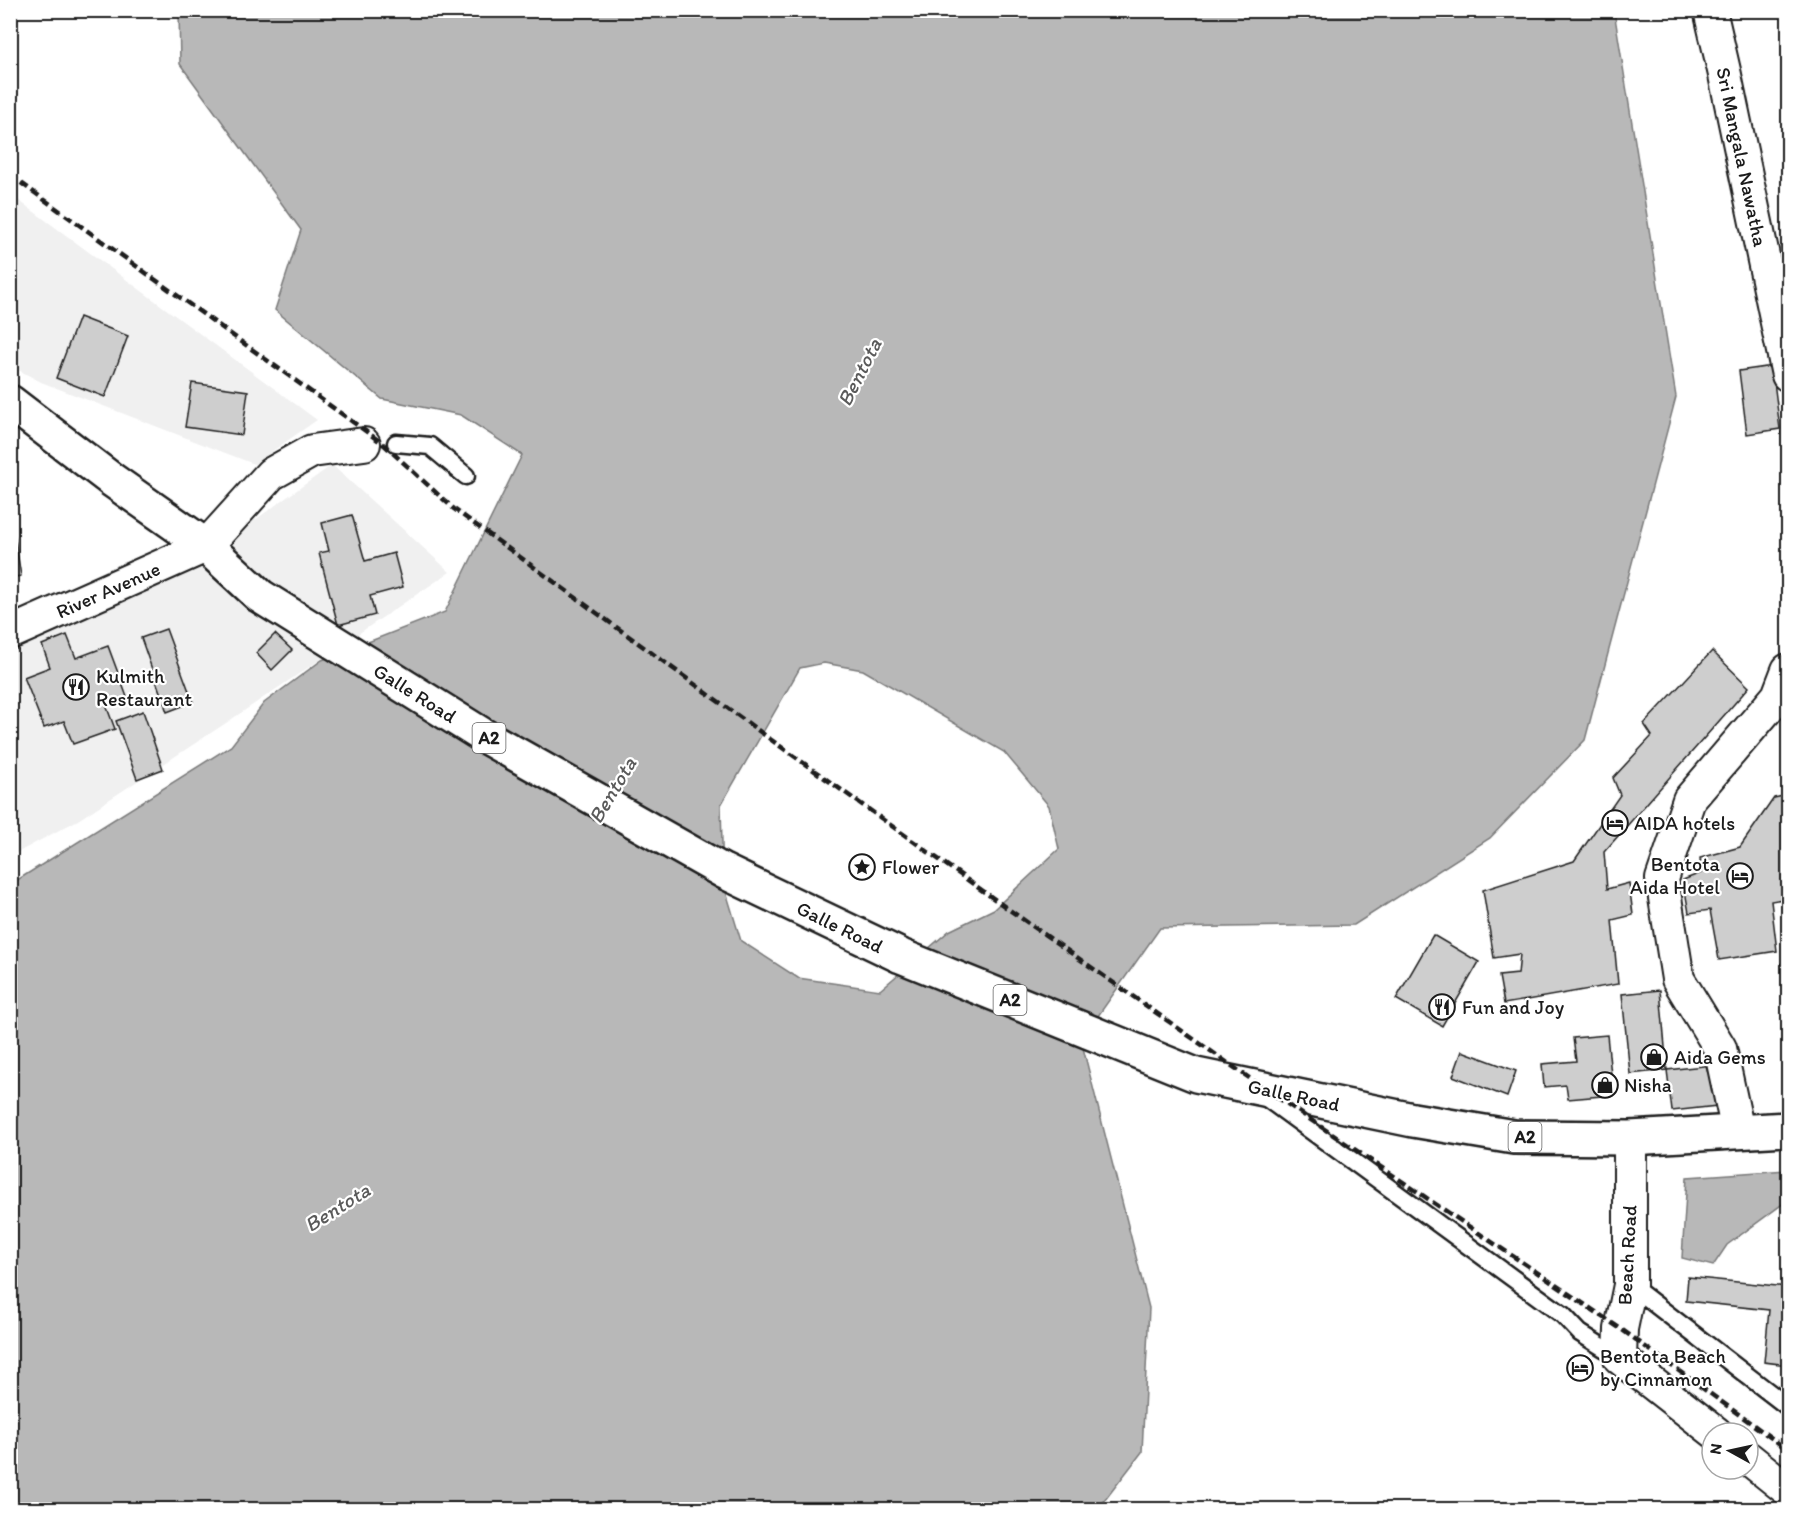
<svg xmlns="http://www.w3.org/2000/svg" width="1799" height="1520" font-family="Itim,sans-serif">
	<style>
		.built { fill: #f0f0f0 }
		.water { fill: #b8b8b8; stroke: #7a7a7a; stroke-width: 1.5; fill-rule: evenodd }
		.building { fill: #cecece; stroke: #1c1c1c; stroke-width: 1.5 }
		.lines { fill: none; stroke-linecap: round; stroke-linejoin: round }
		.lane-casing { stroke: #1c1c1c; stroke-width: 21 }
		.street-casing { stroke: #1c1c1c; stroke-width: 36 }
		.highway-casing { stroke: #1c1c1c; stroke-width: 38 }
		.lane { stroke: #fff; stroke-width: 16 }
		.street { stroke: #fff; stroke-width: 32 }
		.highway { stroke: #fff; stroke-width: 33 }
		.rail { stroke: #1c1c1c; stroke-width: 4.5; stroke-dasharray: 9 4.5; stroke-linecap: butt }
		.labels { text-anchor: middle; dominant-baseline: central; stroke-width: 4.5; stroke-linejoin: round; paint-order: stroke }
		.shield { fill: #fff; stroke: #606060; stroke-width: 1.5 }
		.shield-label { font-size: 18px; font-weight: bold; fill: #1c1c1c }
		.street-label { font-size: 20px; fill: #1c1c1c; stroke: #fff }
		.poi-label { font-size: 20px; fill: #1c1c1c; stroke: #fff; text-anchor: start }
		.water-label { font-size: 21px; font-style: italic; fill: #5a5a5a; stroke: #fff }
	</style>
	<rect width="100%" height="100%" fill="#fff"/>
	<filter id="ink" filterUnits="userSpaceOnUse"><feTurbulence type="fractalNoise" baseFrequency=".0167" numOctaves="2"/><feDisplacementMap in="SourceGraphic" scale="12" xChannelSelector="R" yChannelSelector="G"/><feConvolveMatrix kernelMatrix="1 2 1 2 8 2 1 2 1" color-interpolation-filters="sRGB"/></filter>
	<g filter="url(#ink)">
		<!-- built -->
		<g class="built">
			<path d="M 10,194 L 317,420 L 254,464 L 41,382 L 11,366 Z"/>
			<path d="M 332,465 L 450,572 L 220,727 L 78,820 L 11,856 L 11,643 L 168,582 Z"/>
		</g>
		<!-- water -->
		<g class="water">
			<path d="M 179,11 L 1614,11 L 1676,397 L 1585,740 L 1490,838 L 1354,925 L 1160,928 L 1081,1040 L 1149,1308 L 1142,1452 L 1098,1509 L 11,1510 L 11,884 L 231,746 L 264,703 L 322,660 L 445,612 L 522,455 L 461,415 L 382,399 L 275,310 L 301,230 L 180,64 ZM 824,663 L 863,670 L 1004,752 L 1049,806 L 1059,849 L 994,909 L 949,931 L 880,990 L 798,978 L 741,941 L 723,882 L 721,805 L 800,668 Z"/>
			<path d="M 1788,1170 L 1788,1200 L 1727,1245 L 1713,1266 L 1682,1258 L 1687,1177 Z"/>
		</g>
		<!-- building -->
		<g class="building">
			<path d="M 79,317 L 128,336 L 105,397 L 56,378 Z"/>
			<path d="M 1772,366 L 1780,429 L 1747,434 L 1739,371 Z"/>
			<path d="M 192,383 L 248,391 L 242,435 L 185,427 Z"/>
			<path d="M 10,508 L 21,576 L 10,578 Z"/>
			<path d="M 352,515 L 365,561 L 394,553 L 403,587 L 370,596 L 375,615 L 338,625 L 319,553 L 329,551 L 322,523 Z"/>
			<path d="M 166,629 L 193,702 L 167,712 L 141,638 Z"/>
			<path d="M 275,634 L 292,650 L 272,670 L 256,653 Z"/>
			<path d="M 67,635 L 76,658 L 108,646 L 127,697 L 106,705 L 115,729 L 73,744 L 64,721 L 44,728 L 24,677 L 50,667 L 42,645 Z"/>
			<path d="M 1712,651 L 1749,687 L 1604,852 L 1607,889 L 1629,883 L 1633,915 L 1612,920 L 1618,984 L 1504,1004 L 1499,976 L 1518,974 L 1520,954 L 1494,958 L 1483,890 L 1574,861 L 1620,795 L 1613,778 L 1652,736 L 1644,724 Z"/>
			<path d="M 143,711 L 163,769 L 137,779 L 116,721 Z"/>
			<path d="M 1788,795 L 1788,898 L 1771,901 L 1777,951 L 1719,960 L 1710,910 L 1689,913 L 1683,880 L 1701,873 L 1700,858 L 1740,847 L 1774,798 Z"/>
			<path d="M 1433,935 L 1479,962 L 1442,1026 L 1396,999 Z"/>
			<path d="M 1660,990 L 1667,1070 L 1630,1074 L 1622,994 Z"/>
			<path d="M 1607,1035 L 1613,1095 L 1568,1099 L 1566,1085 L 1544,1087 L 1542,1064 L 1576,1061 L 1573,1038 Z"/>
			<path d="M 1462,1051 L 1516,1071 L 1507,1097 L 1453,1076 Z"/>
			<path d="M 1713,1065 L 1717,1106 L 1672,1111 L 1667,1070 Z"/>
			<path d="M 1688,1277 L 1788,1287 L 1788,1365 L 1764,1362 L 1769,1310 L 1686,1301 Z"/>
		</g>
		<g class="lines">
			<!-- lane casing -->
			<g class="lane-casing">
				<g id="lane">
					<path d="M 396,443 L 430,446 L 466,476"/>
					<path d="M 1265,1097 L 1563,1315 L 1580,1333 L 1620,1358"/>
					<path d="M 1630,1285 L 1788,1407"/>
				</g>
			</g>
			<!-- street casing -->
			<g class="street-casing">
				<g id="street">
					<path d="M 1710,10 L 1725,75 L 1788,375"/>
					<path d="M 10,633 L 206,546 L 271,474 L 312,451 L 364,444"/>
					<path d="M 1738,1132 L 1720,1048 L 1678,979 L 1662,879 L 1689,800 L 1778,696 L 1788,670"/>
					<path d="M 1630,1138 L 1630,1285 L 1621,1329 L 1620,1358 L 1716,1433"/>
					<path d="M 1748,1458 L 1788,1490"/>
				</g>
			</g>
			<!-- highway casing -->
			<g class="highway-casing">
				<path id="highway" d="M 10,402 L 112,480 L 206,546 L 260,596 L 484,736 L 723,871 L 901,956 L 1196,1075 L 1413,1120 L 1514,1137 L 1630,1138 L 1788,1129"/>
			</g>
			<!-- lane -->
			<use href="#lane" class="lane"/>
			<!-- street -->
			<use href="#street" class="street"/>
			<!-- highway -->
			<use href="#highway" class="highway"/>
			<!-- rail -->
			<path class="rail" d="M 10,175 L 382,443 L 454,509 L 770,739 L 1004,906 L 1265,1089 L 1621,1329 L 1788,1450"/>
		</g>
	</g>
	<!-- icons -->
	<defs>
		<g id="restaurant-ring" transform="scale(1.35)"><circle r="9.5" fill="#fff" stroke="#1c1c1c" stroke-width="1.5"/><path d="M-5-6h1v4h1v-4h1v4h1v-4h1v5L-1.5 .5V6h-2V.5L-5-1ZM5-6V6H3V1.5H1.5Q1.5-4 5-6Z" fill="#1c1c1c"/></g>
		<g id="hotel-ring" transform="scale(1.35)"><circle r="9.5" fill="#fff" stroke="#1c1c1c" stroke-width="1.5"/><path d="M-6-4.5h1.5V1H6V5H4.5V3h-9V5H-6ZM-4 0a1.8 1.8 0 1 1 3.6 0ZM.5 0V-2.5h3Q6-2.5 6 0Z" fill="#1c1c1c"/></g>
		<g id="sight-ring" transform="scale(1.35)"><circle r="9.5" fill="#fff" stroke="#1c1c1c" stroke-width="1.5"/><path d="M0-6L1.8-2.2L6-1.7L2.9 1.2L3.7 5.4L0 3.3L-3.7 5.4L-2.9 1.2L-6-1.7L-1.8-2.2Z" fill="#1c1c1c"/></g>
		<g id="shop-ring" transform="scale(1.35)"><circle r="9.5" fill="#fff" stroke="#1c1c1c" stroke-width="1.5"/><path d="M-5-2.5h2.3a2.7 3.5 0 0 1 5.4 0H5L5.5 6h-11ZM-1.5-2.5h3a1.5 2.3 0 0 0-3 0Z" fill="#1c1c1c"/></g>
	</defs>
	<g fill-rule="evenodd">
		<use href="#restaurant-ring" x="76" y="687"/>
		<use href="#hotel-ring" x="1615" y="823"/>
		<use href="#sight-ring" x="862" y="867"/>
		<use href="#hotel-ring" x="1740" y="876"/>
		<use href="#restaurant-ring" x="1442" y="1007"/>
		<use href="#shop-ring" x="1654" y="1057"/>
		<use href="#shop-ring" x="1605" y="1085"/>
		<use href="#hotel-ring" x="1580" y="1368"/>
	</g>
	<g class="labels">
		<!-- shield labels -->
		<g class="shield">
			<rect x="472.5" y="723" width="33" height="30" rx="4.5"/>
			<rect x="993.5" y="985" width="33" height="30" rx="4.5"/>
			<rect x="1508.5" y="1122" width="33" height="30" rx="4.5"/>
		</g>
		<g class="shield-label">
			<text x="489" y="738">A2</text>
			<text x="1010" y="1000">A2</text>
			<text x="1525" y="1137">A2</text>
		</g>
		<!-- street labels -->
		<g class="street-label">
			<text transform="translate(1742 157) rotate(78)">Sri Mangala Nawatha</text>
			<text transform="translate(108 590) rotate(-24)">River Avenue</text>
			<text transform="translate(415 693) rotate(32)">Galle Road</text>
			<text transform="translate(840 927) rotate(26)">Galle Road</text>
			<text transform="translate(1294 1095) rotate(12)">Galle Road</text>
			<text transform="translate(1627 1255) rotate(-87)">Beach Road</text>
		</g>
		<!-- poi labels -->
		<g class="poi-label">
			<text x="96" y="676">Kulmith<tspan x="96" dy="23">Restaurant</tspan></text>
			<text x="1634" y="823">AIDA hotels</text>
			<text x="1720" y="864" text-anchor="end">Bentota<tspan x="1720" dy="23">Aida Hotel</tspan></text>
			<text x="882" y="867">Flower</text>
			<text x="1462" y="1007">Fun and Joy</text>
			<text x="1674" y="1057">Aida Gems</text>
			<text x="1624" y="1085">Nisha</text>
			<text x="1600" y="1356">Bentota Beach<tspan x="1600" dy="23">by Cinnamon</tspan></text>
		</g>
		<!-- water labels -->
		<g class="water-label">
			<text transform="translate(859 372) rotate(-63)">Bentota</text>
			<text transform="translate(612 790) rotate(-59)">Bentota</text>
			<text transform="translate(337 1207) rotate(-32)">Bentota</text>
		</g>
	</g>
	<!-- margin -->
	<rect width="1799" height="1520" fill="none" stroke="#fff" stroke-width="36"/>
	<rect x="18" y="18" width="1763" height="1484" fill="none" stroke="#1c1c1c" stroke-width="2" filter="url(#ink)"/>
	<!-- north arrow -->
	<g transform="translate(1730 1451) rotate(278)"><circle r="28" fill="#ffffff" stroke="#a4a4a4" stroke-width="1.5"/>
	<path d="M0-4.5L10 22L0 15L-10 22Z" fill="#1c1c1c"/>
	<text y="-9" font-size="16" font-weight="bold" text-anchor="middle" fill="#1c1c1c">N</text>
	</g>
</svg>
